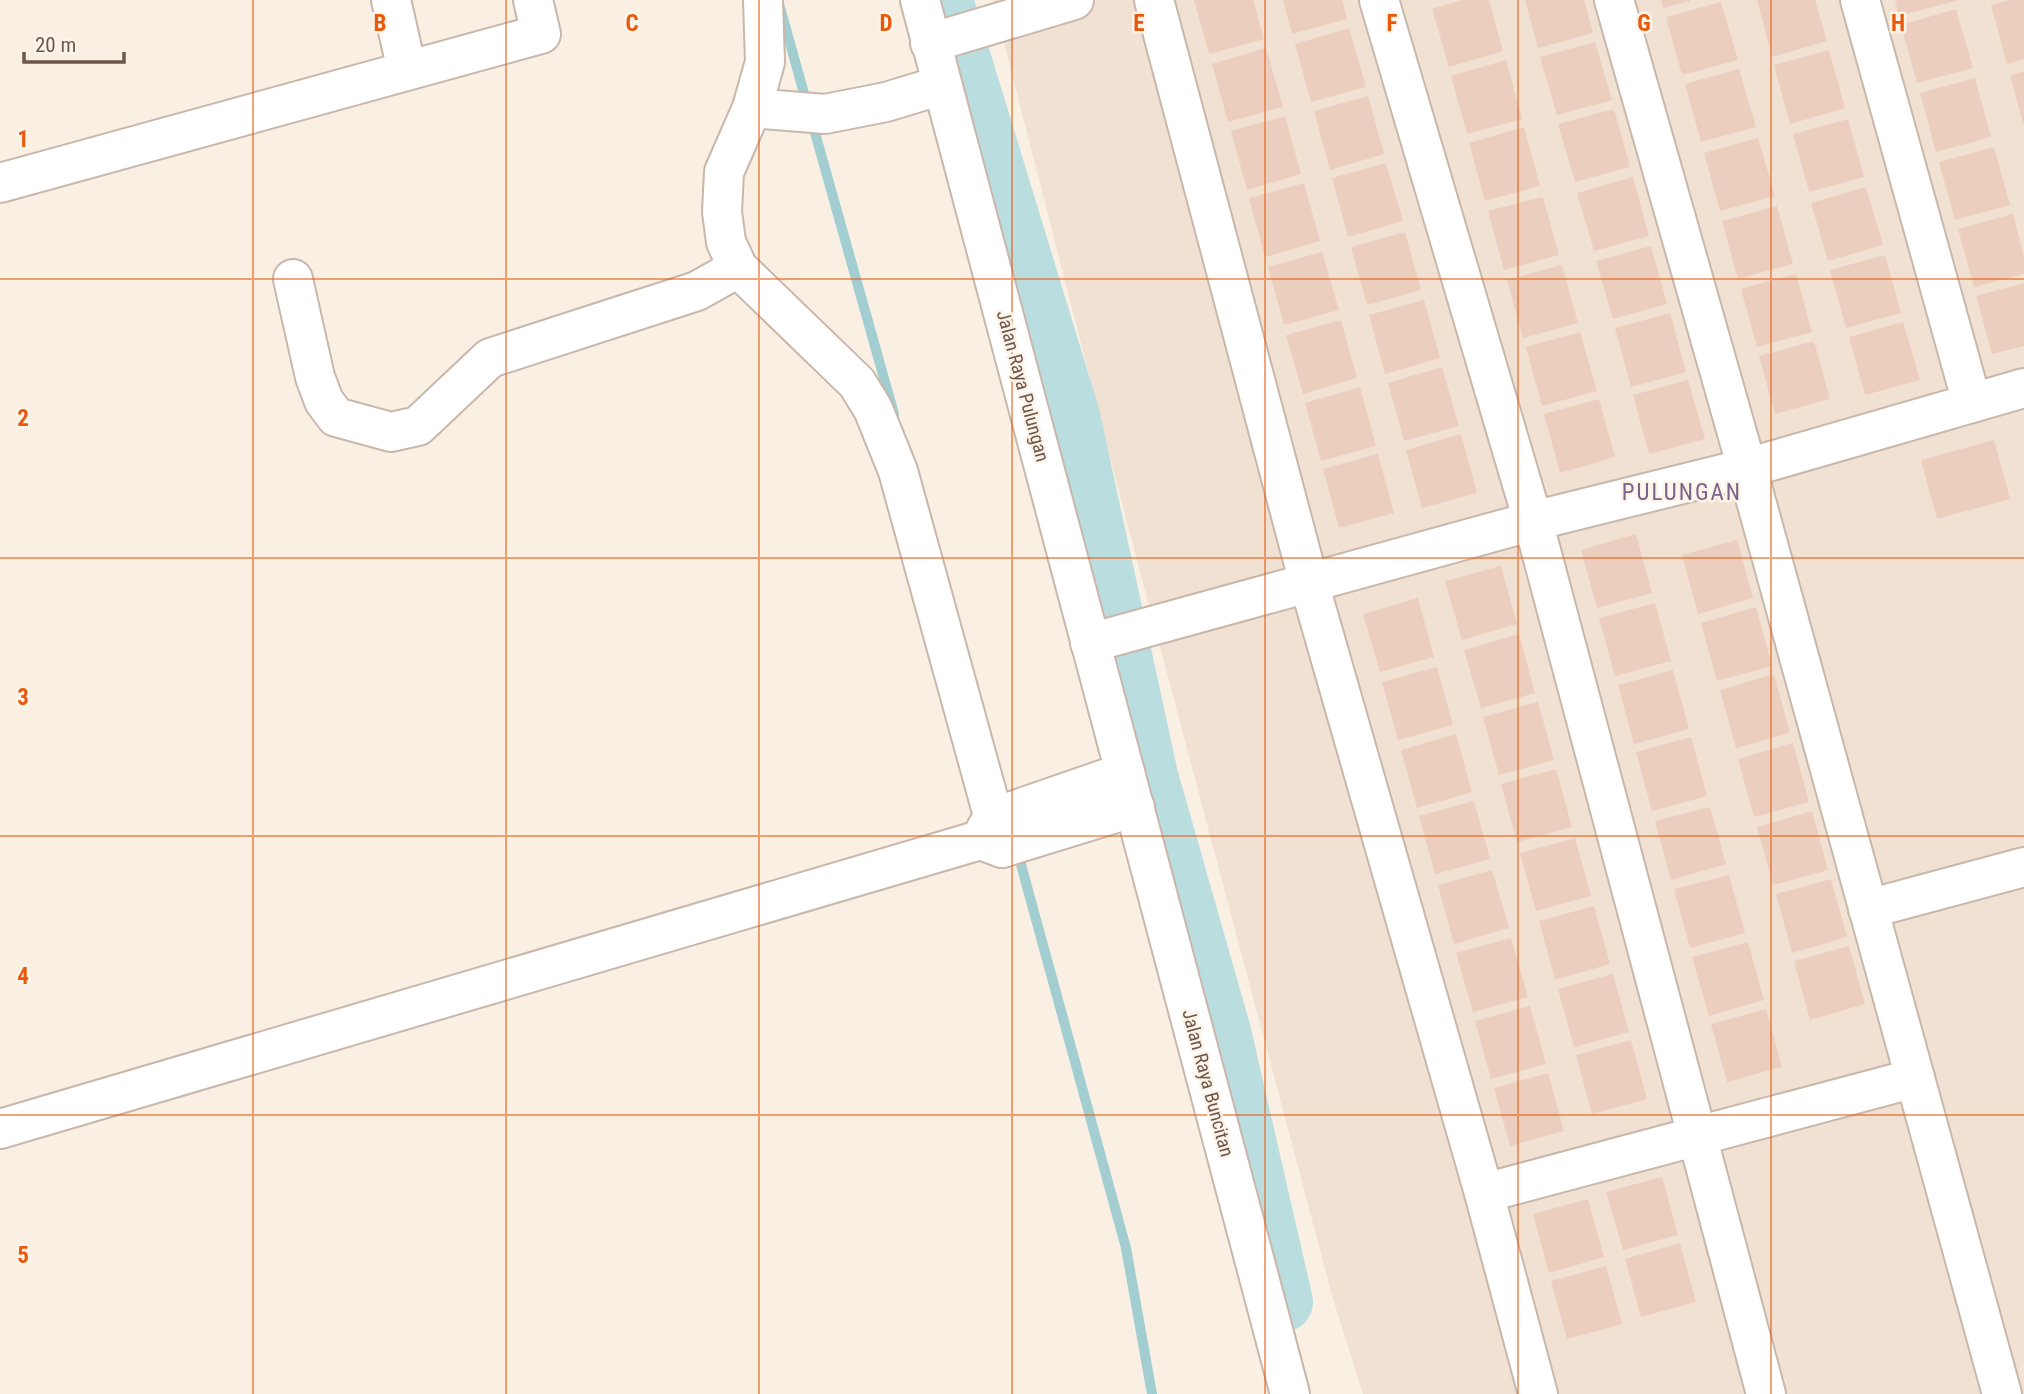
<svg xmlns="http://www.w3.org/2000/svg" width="2024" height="1394" font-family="'Roboto Condensed',sans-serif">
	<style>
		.residential { fill: #f0e1d3 }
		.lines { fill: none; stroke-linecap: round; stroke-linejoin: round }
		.stream { stroke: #a2cdd1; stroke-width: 10 }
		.river { stroke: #badde0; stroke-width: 60 }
		.building { fill: #eccebe }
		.minor-casing { stroke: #c9b7ab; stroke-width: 42 }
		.minor { stroke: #fff; stroke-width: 38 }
		.grid { fill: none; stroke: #e8590c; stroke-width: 2; stroke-opacity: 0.55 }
		.labels { text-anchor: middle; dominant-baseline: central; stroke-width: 5; stroke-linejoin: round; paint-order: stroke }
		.street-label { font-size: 19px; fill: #6f564c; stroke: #fdf4e9 }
		.quarter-label { font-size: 23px; letter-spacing: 2px; fill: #7b648b; stroke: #fdf4e9 }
		.grid-label { font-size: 23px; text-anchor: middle; font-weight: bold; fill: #e8590c; stroke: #fdf4e9; stroke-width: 5; stroke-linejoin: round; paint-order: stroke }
	</style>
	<rect width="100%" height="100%" fill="#f9f0e3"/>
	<!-- residential -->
	<path class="residential" d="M 993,0 L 2024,0 L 2024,1394 L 1363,1394 L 1333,1299 L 1125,515 Z"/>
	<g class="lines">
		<!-- stream -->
		<g class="stream">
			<path d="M 779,4 L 807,104"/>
			<path d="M 812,122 L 894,414"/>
			<path d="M 1017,850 L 1126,1248 L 1152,1394"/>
		</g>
		<!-- river -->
		<path class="river" d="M 943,0 L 1070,416 L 1148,776 L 1221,1032 L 1283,1302"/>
	</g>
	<!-- building -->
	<g class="building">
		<path d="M 1194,0 L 1253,0 L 1264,39 L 1209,54 Z"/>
		<path d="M 1283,0 L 1342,0 L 1347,19 L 1292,34 Z"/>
		<path d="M 1462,0 L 1489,0 L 1503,51 L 1449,67 L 1432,9 Z"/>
		<path d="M 1525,0 L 1584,0 L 1593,33 L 1538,48 Z"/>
		<path d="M 1661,0 L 1690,0 L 1690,1 L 1663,8 Z"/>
		<path d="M 1757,0 L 1815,0 L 1827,41 L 1772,57 Z"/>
		<path d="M 1895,0 L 1955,0 L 1955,1 L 1899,16 Z"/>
		<path d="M 2011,0 L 2024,0 L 2024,59 L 2007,64 L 1991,5 Z"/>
		<path d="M 1721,2 L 1738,60 L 1682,75 L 1666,17 Z"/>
		<path d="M 1956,9 L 1973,68 L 1917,83 L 1901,25 Z"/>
		<path d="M 1349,28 L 1366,87 L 1311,102 L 1295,44 Z"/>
		<path d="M 1595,42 L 1612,100 L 1557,115 L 1540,57 Z"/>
		<path d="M 1266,48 L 1283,107 L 1228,122 L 1212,64 Z"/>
		<path d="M 1829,50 L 1845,108 L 1790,124 L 1774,65 Z"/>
		<path d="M 1506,60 L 1522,119 L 1467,134 L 1451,76 Z"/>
		<path d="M 1739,69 L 1756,127 L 1701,142 L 1685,84 Z"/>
		<path d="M 2024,71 L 2024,123 L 2023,123 L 2010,75 Z"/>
		<path d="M 1975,78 L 1991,137 L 1936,152 L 1920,93 Z"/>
		<path d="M 1368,96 L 1384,154 L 1330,170 L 1314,111 Z"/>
		<path d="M 1614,109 L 1630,167 L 1575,182 L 1558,124 Z"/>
		<path d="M 1285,116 L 1301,174 L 1247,190 L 1231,131 Z"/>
		<path d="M 1848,119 L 1864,177 L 1809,192 L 1793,134 Z"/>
		<path d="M 1524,127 L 1540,186 L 1485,201 L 1469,143 Z"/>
		<path d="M 1758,138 L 1775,196 L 1720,211 L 1704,153 Z"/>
		<path d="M 1994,147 L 2010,205 L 1955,220 L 1939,162 Z"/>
		<path d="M 1386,163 L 1403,221 L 1348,237 L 1332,178 Z"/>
		<path d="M 1633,177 L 1649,236 L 1594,251 L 1577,193 Z"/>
		<path d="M 1304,183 L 1320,241 L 1265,257 L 1249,198 Z"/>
		<path d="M 1866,187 L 1883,245 L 1828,261 L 1811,203 Z"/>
		<path d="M 1543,197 L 1559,255 L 1504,270 L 1488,211 Z"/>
		<path d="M 1777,206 L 1793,264 L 1738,279 L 1722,221 Z"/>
		<path d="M 2013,214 L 2024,256 L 2024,274 L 1974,287 L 1958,229 Z"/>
		<path d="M 1405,232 L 1421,290 L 1367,305 L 1351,247 Z"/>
		<path d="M 1651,246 L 1667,304 L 1613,319 L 1596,261 Z"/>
		<path d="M 1322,252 L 1339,310 L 1284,325 L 1268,267 Z"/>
		<path d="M 1885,255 L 1901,313 L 1846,328 L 1830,270 Z"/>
		<path d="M 1562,265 L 1578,323 L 1523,338 L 1507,280 Z"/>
		<path d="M 1796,274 L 1812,332 L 1757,347 L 1741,289 Z"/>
		<path d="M 2024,283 L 2024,346 L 1992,354 L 1976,296 Z"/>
		<path d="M 1424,300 L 1440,358 L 1385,374 L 1369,315 Z"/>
		<path d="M 1670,313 L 1686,372 L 1631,387 L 1615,328 Z"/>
		<path d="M 1341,320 L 1357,378 L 1303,394 L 1286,335 Z"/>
		<path d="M 1903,322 L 1920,380 L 1865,395 L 1849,337 Z"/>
		<path d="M 1580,332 L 1597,391 L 1542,406 L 1526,347 Z"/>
		<path d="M 1814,341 L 1830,399 L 1775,414 L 1759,356 Z"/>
		<path d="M 1442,367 L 1459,426 L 1404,441 L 1388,383 Z"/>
		<path d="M 1688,380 L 1705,439 L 1649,454 L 1633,395 Z"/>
		<path d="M 1360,387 L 1376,446 L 1321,461 L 1305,403 Z"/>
		<path d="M 1599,399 L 1615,457 L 1560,473 L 1544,414 Z"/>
		<path d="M 1461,434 L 1477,493 L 1422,508 L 1406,450 Z"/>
		<path d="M 1994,440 L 2010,499 L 1937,519 L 1921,460 Z"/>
		<path d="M 1378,454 L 1394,513 L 1339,528 L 1323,469 Z"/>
		<path d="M 1636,534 L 1652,593 L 1597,608 L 1581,550 Z"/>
		<path d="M 1737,540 L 1753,598 L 1698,614 L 1682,555 Z"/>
		<path d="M 1501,566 L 1517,624 L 1462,640 L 1445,581 Z"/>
		<path d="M 1418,598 L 1434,657 L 1380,672 L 1363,614 Z"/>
		<path d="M 1655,603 L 1671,661 L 1615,676 L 1599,618 Z"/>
		<path d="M 1756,607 L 1772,666 L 1717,681 L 1701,623 Z"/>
		<path d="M 1519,634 L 1535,693 L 1481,708 L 1464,650 Z"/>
		<path d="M 1437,667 L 1453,725 L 1398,740 L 1382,682 Z"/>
		<path d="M 1673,670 L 1689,729 L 1634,744 L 1618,685 Z"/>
		<path d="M 1774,674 L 1790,733 L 1736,748 L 1720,690 Z"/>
		<path d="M 1538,702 L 1554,760 L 1499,775 L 1483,717 Z"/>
		<path d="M 1456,734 L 1472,792 L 1417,808 L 1401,750 Z"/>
		<path d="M 1691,737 L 1707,796 L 1652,811 L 1636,752 Z"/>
		<path d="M 1793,743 L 1809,802 L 1754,817 L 1738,759 Z"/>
		<path d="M 1556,769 L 1572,827 L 1517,842 L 1501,784 Z"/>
		<path d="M 1474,801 L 1490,859 L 1435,874 L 1419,816 Z"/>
		<path d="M 1710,807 L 1726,864 L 1671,880 L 1655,821 Z"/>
		<path d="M 1812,811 L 1828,870 L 1773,885 L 1757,827 Z"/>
		<path d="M 1575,838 L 1591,896 L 1536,911 L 1520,853 Z"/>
		<path d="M 1492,870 L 1509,928 L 1454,944 L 1438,885 Z"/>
		<path d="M 1729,875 L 1745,933 L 1690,948 L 1674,889 Z"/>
		<path d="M 1831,879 L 1847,937 L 1792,953 L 1776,894 Z"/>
		<path d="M 1594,906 L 1610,964 L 1555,980 L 1539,921 Z"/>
		<path d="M 1511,938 L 1528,997 L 1473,1012 L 1456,953 Z"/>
		<path d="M 1748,942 L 1764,1000 L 1709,1016 L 1692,957 Z"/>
		<path d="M 1849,946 L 1865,1004 L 1810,1020 L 1794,961 Z"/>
		<path d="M 1613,974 L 1629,1032 L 1574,1047 L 1558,989 Z"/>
		<path d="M 1530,1006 L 1546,1064 L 1491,1079 L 1475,1021 Z"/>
		<path d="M 1766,1009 L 1782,1067 L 1727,1082 L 1711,1024 Z"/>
		<path d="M 1631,1040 L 1647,1099 L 1592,1114 L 1576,1055 Z"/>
		<path d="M 1548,1073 L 1564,1131 L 1510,1146 L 1494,1088 Z"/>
		<path d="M 1662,1177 L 1678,1235 L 1623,1250 L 1606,1192 Z"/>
		<path d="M 1588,1199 L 1604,1257 L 1549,1273 L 1533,1214 Z"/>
		<path d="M 1680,1243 L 1696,1302 L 1641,1317 L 1625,1259 Z"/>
		<path d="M 1606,1266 L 1622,1324 L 1567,1339 L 1551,1281 Z"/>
	</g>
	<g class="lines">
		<!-- minor casing -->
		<g class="minor-casing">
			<g id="minor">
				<path d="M 391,0 L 407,70"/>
				<path d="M 763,0 L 765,62 L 752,108 L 724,172 L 722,212 L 726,242 L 738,268 L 857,383 L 873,409 L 898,471 L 1002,848"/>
				<path d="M 920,0 L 1290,1394"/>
				<path d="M 1154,0 L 1309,583 L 1484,1193 L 1538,1394"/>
				<path d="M 1379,0 L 1533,521 L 1766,1394"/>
				<path d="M 1614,0 L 1747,468 L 2002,1394"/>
				<path d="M 1860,0 L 1972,403"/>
				<path d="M 930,43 L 1074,0"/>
				<path d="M 752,108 L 825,114 L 886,102 L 942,85"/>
				<path d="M 0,183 L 541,34 L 533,0"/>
				<path d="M 293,279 L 315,377 L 324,401 L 336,417 L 391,432 L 418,426 L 490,358 L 697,291 L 738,268"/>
				<path d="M 1090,643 L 1533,521 L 1747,468 L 2024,388"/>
				<path d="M 980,840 L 992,818 L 1125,772"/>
				<path d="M 1868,909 L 2024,867"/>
				<path d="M 0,1129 L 980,840 L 1002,848 L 1135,807"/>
				<path d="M 1484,1193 L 1915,1078"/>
			</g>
		</g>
		<!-- minor -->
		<use href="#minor" class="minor"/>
	</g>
	<!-- grid -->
	<path class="grid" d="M 253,0 L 253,1394M 506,0 L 506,1394M 759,0 L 759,1394M 1012,0 L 1012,1394M 1265,0 L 1265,1394M 1518,0 L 1518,1394M 1771,0 L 1771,1394M 0,279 L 2024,279M 0,558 L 2024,558M 0,836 L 2024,836M 0,1115 L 2024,1115"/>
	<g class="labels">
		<!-- street labels -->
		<g class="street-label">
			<text transform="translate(1023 386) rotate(75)">Jalan Raya Pulungan</text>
			<text transform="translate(1208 1083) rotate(75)">Jalan Raya Buncitan</text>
		</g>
		<!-- quarter labels -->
		<g class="quarter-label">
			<text x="1682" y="492">PULUNGAN</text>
		</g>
	</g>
	<g class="grid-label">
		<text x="380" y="31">B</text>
		<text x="632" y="31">C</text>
		<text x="886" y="31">D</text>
		<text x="1139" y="31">E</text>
		<text x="1392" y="31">F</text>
		<text x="1644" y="31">G</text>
		<text x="1898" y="31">H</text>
		<text x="23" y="147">1</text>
		<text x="23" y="426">2</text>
		<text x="23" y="705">3</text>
		<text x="23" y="984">4</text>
		<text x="23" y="1263">5</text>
	</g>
	<!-- scale -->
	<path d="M24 52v10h100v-10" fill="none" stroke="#6f564c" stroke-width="3.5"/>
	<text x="35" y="52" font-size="21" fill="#6f564c" stroke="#fdf4e9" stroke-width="5" paint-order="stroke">20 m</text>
</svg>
